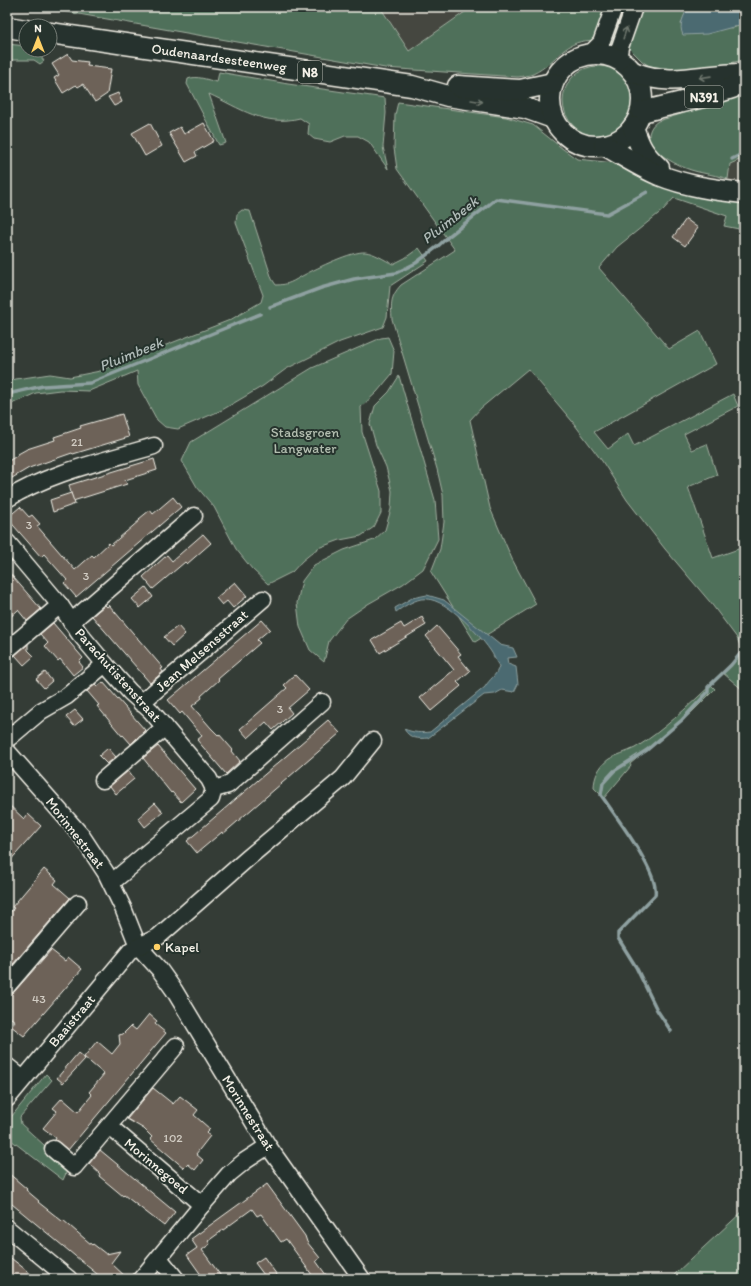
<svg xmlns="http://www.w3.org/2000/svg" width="751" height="1286" font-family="Itim,sans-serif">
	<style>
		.built { fill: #454740 }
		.green { fill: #50705a; stroke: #a2b0a1 }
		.water { fill: #4b6b71; stroke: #8fa1a1 }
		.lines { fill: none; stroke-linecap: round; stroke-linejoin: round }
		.stream { stroke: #8fa1a1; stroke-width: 3.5 }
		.building { fill: #6d6258; stroke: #f4f1e8 }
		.minor-casing { stroke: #f4f1e8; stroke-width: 19 }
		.major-casing { stroke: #f4f1e8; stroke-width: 23 }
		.minor { stroke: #26332d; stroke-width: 16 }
		.major { stroke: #26332d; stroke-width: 20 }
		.oneway { stroke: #6e766e }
		.poi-dot { fill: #ffd166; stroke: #26332d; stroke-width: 1.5 }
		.labels { text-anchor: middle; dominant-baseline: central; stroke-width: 4; stroke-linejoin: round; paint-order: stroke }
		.number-label { font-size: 12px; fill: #d2cdc4 }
		.shield { fill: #26332d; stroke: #b6b8b0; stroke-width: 1 }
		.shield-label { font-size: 13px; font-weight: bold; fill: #f4f1e8 }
		.street-label { font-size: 14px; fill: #f4f1e8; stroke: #26332d }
		.park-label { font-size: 14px; fill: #b2bdaf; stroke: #26332d }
		.poi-label { font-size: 14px; fill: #f4f1e8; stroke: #26332d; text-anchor: start }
		.water-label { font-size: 15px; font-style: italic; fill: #b0bbb8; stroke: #26332d }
	</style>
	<rect width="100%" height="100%" fill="#343c36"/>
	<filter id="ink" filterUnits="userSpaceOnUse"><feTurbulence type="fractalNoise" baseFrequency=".025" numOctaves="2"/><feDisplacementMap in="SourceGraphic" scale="8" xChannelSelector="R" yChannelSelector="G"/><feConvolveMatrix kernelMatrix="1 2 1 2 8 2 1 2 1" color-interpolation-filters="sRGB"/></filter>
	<g filter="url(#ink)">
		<!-- built -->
		<g class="built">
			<path d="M 380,7 L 472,7 L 409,51 Z"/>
			<path d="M 744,158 L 744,184 L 727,182 L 730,164 Z"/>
		</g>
		<!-- green -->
		<g class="green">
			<path d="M 39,7 L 380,7 L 409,51 L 472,7 L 609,7 L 596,41 C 565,37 557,63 533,74 C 529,76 523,76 518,77 L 385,68 Z"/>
			<path d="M 619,7 L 629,7 L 616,44 L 607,42 Z"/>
			<path d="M 640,7 L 688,7 L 681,24 L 733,28 L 744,24 L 744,60 L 711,67 L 676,71 L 652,68 L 642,61 L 628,47 Z"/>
			<path d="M 7,44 L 26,46 L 26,50 L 36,50 L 44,61 L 40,64 L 34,60 L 7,60 Z"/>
			<circle cx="598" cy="101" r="35"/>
			<path d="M 219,72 L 288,84 L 385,98 L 386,113 L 383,147 L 388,169 L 369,142 L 358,136 L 345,136 L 330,142 L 314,139 L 308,134 L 309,124 L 300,118 C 264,127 240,108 209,94 L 226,143 L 219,145 L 187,84 L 188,79 C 197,75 207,80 217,82 Z"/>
			<path d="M 744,95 L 744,158 L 730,164 L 728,179 C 719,176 712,175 703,173 C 687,170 671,163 658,152 C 652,148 649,145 649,137 C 649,130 652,125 658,121 Z"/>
			<path d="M 398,102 L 506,117 L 533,125 L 563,149 L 577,159 L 625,164 L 744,198 L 744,230 L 724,226 L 727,216 L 674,198 L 663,210 L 617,247 L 599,268 L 669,349 L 700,331 L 716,364 L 594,432 L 608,449 L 628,434 L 634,446 L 733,394 L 738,406 L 684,434 L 692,450 L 707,444 L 717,475 L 688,487 L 713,558 L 744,547 L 744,691 L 723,673 L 740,653 L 741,648 L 737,638 L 710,602 L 665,549 L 627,500 L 602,461 L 572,421 L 528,369 L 481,408 L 470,420 L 490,508 L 512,559 L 536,604 L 475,642 L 431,572 L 440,549 L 444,522 L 443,495 L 437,469 L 392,319 C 391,304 390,297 401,285 L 455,250 L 397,169 L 394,148 L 395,115 Z"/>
			<path d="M 242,210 L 250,211 L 272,279 L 276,285 C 289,285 293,281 304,275 C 317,268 352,251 365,252 C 375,253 384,260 393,264 L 405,258 L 419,248 L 428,261 L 390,286 L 387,317 L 383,327 L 340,342 L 286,369 L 263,386 L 222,410 L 178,429 L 165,427 L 157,420 L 138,385 L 137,371 L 89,391 L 60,390 L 36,393 L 7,406 L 7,382 L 16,379 L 50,374 L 70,377 L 100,371 L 230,320 L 261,302 L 263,295 L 236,223 L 237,214 Z"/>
			<path d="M 388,337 L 394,351 L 392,374 L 377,392 L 361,407 L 362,432 L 381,491 L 381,513 L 374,527 L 361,536 L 340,540 L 318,548 L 302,561 L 292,572 L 268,584 L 252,569 L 236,549 L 214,507 L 197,487 L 182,461 L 191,442 L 312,368 L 381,338 Z"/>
			<path d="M 399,376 L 435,500 L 438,539 L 423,569 L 403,584 L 368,604 L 346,619 L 329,641 L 324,662 L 310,650 L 300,627 L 297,603 L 302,581 L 314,565 L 344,550 L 374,540 L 385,530 L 391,509 L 392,491 L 386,467 L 376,445 L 370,424 L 375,406 L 389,392 Z"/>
			<path d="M 711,685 L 715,689 L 692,712 L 630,764 L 631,766 L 604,798 L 594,788 C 594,777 599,766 609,759 C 616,755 627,752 635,748 C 663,731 687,707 711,685 Z"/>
			<path d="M 46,1074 L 52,1080 L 20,1117 L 21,1124 L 67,1166 L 67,1171 L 63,1180 L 7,1137 L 7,1122 Z"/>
			<path d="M 744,1210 L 744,1279 L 670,1279 L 677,1272 Z"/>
		</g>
		<!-- water -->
		<g class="water">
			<path d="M 688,7 L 744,7 L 744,24 L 707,34 L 683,35 C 678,25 684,16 688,7 Z"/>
			<path d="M 427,595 L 444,600 L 500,645 L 513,648 L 517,657 L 507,658 L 508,664 L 516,667 L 518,684 L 514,692 L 502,690 L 495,694 L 484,695 L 428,738 C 418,739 410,739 404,729 C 414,733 421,733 430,732 L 485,687 C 490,678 496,677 499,666 C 495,661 494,655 490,650 C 478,633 444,595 421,599 C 412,601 403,607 396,612 L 395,608 L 412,598 Z"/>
		</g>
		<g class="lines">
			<!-- stream -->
			<g class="stream">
				<path d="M 732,159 L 744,153"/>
				<path d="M 270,307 L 321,288 L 354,279 L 396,273 L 416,263 L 437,247 L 449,236 L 496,199 L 607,214 L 647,192"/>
				<path d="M 7,396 L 12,393 L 43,386 L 90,383 L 260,314"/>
				<path d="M 671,1031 L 657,1010 L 636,967 L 618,938 L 618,933 L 655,895 C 660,873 614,814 601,795 L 603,783 L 614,771 L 647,750 L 682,720 L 708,692 L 708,687 L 731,665 L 744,649"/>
			</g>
		</g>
		<!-- building -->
		<g class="building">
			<path d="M 68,54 L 72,60 L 88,62 L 87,66 L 111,69 L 107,94 L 95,102 L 83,84 L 78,87 L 76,85 L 63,93 L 54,78 L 59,75 L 52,64 Z"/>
			<path d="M 118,93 L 122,102 L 114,106 L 108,97 Z"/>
			<path d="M 150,123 L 162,146 L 145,156 L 132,133 Z"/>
			<path d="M 204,123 L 214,141 L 195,152 L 197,156 L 186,162 L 169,133 L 180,127 L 184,134 Z"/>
			<path d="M 686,219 L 698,228 L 685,246 L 673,237 Z"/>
			<path d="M 122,414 L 129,437 L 73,454 L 72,453 L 29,468 L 7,481 L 7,462 L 18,455 L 18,454 L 27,449 L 55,440 L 54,437 L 81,428 L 80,426 Z"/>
			<path d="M 154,459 L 157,470 L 125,480 L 127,484 L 73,501 L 69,485 Z"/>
			<path d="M 71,493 L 75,504 L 53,512 L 50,500 Z"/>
			<path d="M 173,497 L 181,507 L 76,597 L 64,583 L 67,580 L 44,554 L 41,557 L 7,518 L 20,507 L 29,517 L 32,515 L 40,524 L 37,526 L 75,570 L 92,555 L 94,557 L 109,543 L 111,545 L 140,520 L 139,519 L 150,510 L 153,514 Z"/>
			<path d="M 203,534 L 211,543 L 187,564 L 185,562 L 153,589 L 143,577 L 167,555 L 172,561 Z"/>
			<path d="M 7,570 L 41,609 L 27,621 L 18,610 L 7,620 Z"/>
			<path d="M 235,582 L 247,596 L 233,608 L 227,601 L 222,605 L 216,598 Z"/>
			<path d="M 146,587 L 153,597 L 140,608 L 132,599 Z"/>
			<path d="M 105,605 L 107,607 L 109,605 L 163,668 L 161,669 L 163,672 L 150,683 L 92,616 Z"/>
			<path d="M 422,617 L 426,625 L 380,653 L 372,640 L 401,623 L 404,628 Z"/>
			<path d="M 262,620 L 270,629 L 257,640 L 260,643 L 218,679 L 219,680 L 201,696 L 202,698 L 192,706 L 211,728 L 218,735 L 219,734 L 233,750 L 232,751 L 240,761 L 226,774 L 197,740 L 202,736 L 182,712 L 180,714 L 168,700 Z"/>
			<path d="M 53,623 L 83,658 L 79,662 L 83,667 L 73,675 L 60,659 L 58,661 L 45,646 L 48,643 L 40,634 Z"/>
			<path d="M 178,626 L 185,634 L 172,646 L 164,637 Z"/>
			<path d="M 437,626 L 461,654 L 458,656 L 470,671 L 457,682 L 461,686 L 431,711 L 420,698 L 454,670 L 426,636 Z"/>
			<path d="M 28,644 L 28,650 L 34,656 L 24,665 L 15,655 Z"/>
			<path d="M 45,672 L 52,681 L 44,688 L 36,679 Z"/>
			<path d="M 295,675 L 309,690 L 288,708 L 292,713 L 273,730 L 266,722 L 248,738 L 240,729 L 287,688 L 284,685 Z"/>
			<path d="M 103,682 L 145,730 L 131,744 L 123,735 L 122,736 L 97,706 L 99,705 L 87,691 L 95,685 L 97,687 Z"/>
			<path d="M 75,710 L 83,719 L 74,726 L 66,717 Z"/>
			<path d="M 328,720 L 340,733 L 223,834 L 222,832 L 197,853 L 187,841 Z"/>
			<path d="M 158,746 L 195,789 L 181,802 L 172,792 L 171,793 L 143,758 Z"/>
			<path d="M 108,748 L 116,757 L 107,764 L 99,756 Z"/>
			<path d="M 128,771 L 134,779 L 116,794 L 110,786 Z"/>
			<path d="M 7,803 L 24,819 L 28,814 L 41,826 L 7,864 Z"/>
			<path d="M 155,803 L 163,812 L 145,827 L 138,818 Z"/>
			<path d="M 44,869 L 57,880 L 54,884 L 70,898 L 7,971 L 7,916 L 14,908 L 12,907 Z"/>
			<path d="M 51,950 L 65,961 L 68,957 L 82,969 L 24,1036 L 11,1026 L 15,1021 L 7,1015 L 7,995 L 14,992 Z"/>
			<path d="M 149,1014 L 157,1021 L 155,1024 L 166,1033 L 68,1150 L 55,1140 L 56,1138 L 43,1128 L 57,1111 L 53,1108 L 62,1098 L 78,1112 L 92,1095 L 89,1092 L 104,1074 L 84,1057 L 97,1041 L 112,1054 L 120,1044 L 119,1035 L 123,1034 L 131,1026 L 136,1030 Z"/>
			<path d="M 78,1053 L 85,1059 L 63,1083 L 57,1078 Z"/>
			<path d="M 153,1088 L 173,1104 L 180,1096 L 198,1110 L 194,1115 L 210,1129 L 206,1133 L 210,1136 L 196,1154 L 203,1160 L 195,1170 L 188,1164 L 184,1168 L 150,1139 L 152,1137 L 144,1129 L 127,1119 Z"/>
			<path d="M 100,1150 L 175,1212 L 164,1226 L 124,1195 L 123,1196 L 99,1176 L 100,1174 L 89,1164 Z"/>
			<path d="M 7,1172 L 27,1189 L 26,1190 L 39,1201 L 38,1202 L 62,1221 L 63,1220 L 92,1245 L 93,1244 L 106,1254 L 120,1251 L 111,1263 L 128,1279 L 103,1279 L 7,1200 Z"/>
			<path d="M 267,1184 L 305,1236 L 307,1242 L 320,1258 L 316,1261 L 329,1279 L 315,1279 L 286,1239 L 281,1242 L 261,1214 L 257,1216 L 252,1209 L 208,1241 L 210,1244 L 202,1250 L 223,1279 L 204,1279 L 187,1255 L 197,1248 L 191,1239 Z"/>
			<path d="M 7,1255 L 26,1270 L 37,1279 L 7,1279 Z"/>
			<path d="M 264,1257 L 271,1267 L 280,1279 L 267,1279 L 255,1263 Z"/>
		</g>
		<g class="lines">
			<!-- minor casing -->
			<g class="minor-casing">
				<g id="minor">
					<path d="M 590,54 L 601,43 L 614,7"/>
					<path d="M 618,60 L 620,47 L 634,7"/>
					<path d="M 7,499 C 50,472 105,461 154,446"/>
					<path d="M 7,542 L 60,605 L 79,633 L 105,664 L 130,692 L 151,711 L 209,779 L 214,789"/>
					<path d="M 71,622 L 194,516"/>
					<path d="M 7,650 L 60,605"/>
					<path d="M 141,703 L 263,599"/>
					<path d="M 10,737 L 41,711 L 67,696 L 105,664"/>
					<path d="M 7,751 L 81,835 L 106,873 L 123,908 L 138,946 L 159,969 L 174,990 L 268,1146 L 362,1279"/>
					<path d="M 103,780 L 165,727"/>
					<path d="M 111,883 L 211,799 L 214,789 L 228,785 L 322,702"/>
					<path d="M 7,986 L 78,903"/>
					<path d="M 7,1066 L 23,1079"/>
					<path d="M 7,1099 L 131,950 L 158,937 L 248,858 L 343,778 L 373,741"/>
					<path d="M 109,1126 L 202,1205"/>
					<path d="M 53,1149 L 74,1167 L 176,1046"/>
					<path d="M 7,1228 L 69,1279"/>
					<path d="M 159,1258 L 176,1279"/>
					<path d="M 141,1279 L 202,1205 L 229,1174 L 245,1161 L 268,1146"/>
				</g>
			</g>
			<!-- major casing -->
			<g class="major-casing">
				<g id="major">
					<path d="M 7,27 L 26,30"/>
					<path d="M 50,33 L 412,86 L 448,96 L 525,108 L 553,118"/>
					<circle cx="596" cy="100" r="46"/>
					<path d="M 633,72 C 673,88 704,73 744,74"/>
					<path d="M 458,86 L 520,90 L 553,83"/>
					<path d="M 641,112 L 707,96 L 732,88 L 744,79"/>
					<path d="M 633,127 C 640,147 643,154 659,168"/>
					<path d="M 604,145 C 622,155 640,167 659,175 C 686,186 715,190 744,193"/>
				</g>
			</g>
			<!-- minor -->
			<use href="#minor" class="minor"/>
			<!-- major -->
			<use href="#major" class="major"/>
		</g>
		<!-- one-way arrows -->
		<defs><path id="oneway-shaft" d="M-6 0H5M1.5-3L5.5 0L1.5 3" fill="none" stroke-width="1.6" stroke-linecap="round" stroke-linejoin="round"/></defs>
		<g class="oneway">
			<use href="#oneway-shaft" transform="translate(625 33) rotate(-72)"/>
			<use href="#oneway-shaft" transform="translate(705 77) rotate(172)"/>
			<use href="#oneway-shaft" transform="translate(477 101) rotate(9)"/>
		</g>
	</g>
	<!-- markers -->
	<circle class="poi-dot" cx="157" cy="947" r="4"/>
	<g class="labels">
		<!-- number labels -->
		<g class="number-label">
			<text x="77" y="442">21</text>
			<text x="29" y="525">3</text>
			<text x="86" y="576">3</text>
			<text x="280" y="709">3</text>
			<text x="39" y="999">43</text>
			<text x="173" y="1138">102</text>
		</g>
		<!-- shield labels -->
		<g class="shield">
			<rect x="298" y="61" width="24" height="22" rx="3"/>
			<rect x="685" y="86" width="38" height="22" rx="3"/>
		</g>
		<g class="shield-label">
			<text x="310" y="72">N8</text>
			<text x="704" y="97">N391</text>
		</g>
		<!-- street labels -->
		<g class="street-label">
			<text transform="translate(219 58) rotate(8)">Oudenaardsesteenweg</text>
			<text transform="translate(202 651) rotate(-41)">Jean Melsensstraat</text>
			<text transform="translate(118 675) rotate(48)">Parachutistenstraat</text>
			<text transform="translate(75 833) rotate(52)">Morinnestraat</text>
			<text transform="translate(72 1021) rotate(-50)">Baaistraat</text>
			<text transform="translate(248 1113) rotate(58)">Morinnestraat</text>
			<text transform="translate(156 1166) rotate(40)">Morinnegoed</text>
		</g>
		<!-- park labels -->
		<g class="park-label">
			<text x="305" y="432">Stadsgroen<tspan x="305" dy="16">Langwater</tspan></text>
		</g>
		<!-- poi labels -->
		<g class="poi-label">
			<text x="165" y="947">Kapel</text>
		</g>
		<!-- water labels -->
		<g class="water-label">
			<text transform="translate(450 220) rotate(-38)">Pluimbeek</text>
			<text transform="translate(131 354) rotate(-22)">Pluimbeek</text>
		</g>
	</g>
	<!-- margin -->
	<rect width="751" height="1286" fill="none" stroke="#26332d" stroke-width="24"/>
	<rect x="12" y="12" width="727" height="1262" fill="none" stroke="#f4f1e8" stroke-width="1.5" filter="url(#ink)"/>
	<!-- north arrow -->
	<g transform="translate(38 38)"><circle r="19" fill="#26332d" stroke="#787f78"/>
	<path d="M0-3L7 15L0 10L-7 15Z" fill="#ffd166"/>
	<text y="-6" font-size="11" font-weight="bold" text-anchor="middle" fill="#f4f1e8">N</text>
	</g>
</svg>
